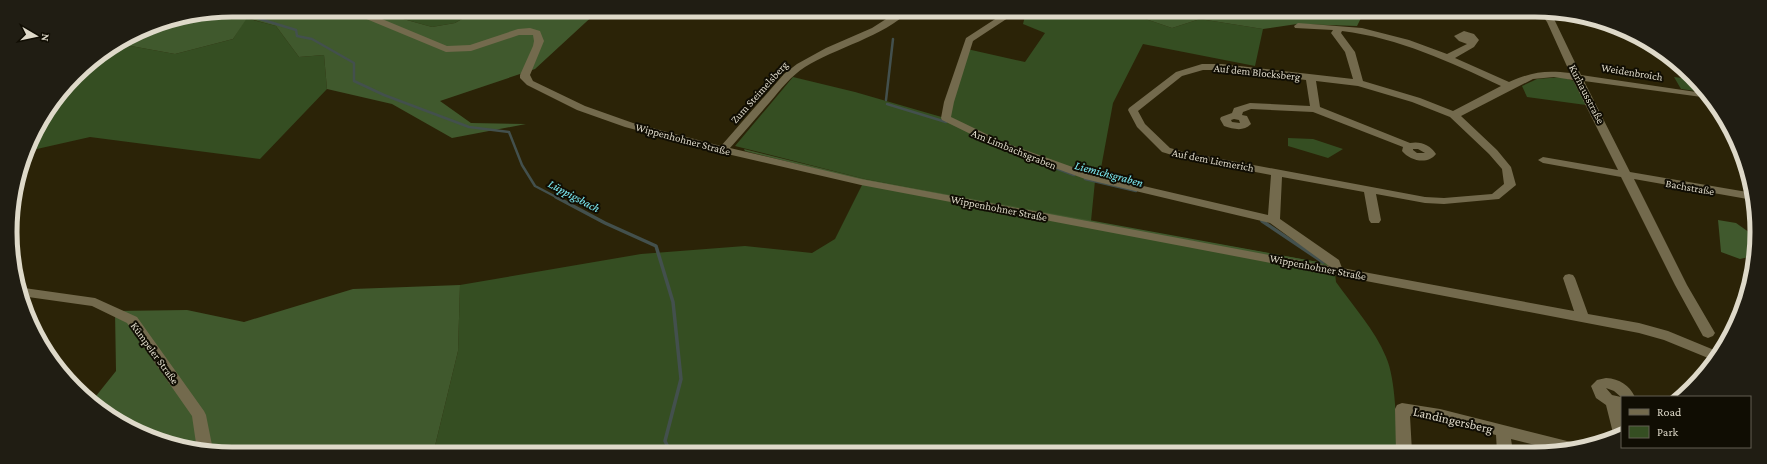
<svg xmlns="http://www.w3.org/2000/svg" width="1767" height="464" font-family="'Crimson Pro',serif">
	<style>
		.green { fill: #354e22 }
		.forest { fill: #40592d }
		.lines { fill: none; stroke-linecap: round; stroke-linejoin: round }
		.stream-far1 { stroke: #43504d; stroke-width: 2.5 }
		.stream { stroke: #43504d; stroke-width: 3.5 }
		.minor { fill: #736a4d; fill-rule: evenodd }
		.labels { text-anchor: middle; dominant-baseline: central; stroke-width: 4; stroke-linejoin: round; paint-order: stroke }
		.street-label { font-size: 11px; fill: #ded9c9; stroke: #100d03 }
		.water-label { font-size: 12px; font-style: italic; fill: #7deef7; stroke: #100d03 }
		.near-street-label { font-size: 13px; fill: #ded9c9; stroke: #100d03 }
		.rim { fill: none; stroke: #ded9c9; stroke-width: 5 }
	</style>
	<rect width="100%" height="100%" fill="#2b2307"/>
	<!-- green -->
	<g class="green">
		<path d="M 392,11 L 476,11 L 455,23 L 432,27 L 389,15 Z"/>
		<path d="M 1026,12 L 1128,13 L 1172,28 L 1200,19 L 1263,29 L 1255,66 L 1143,44 L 1113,103 L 1099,179 L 1095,181 L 1091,221 L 865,179 L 735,146 L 793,77 L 855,92 L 945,118 L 967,49 L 1025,62 L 1045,33 L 1023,24 Z"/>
		<path d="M 246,18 L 276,26 L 299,57 L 324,55 L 327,89 L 260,159 L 90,137 L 28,151 L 33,134 L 85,65 L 111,49 L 131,46 L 175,54 L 233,39 Z"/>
		<path d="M 1562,77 L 1574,81 L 1586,105 L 1527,97 L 1522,86 L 1537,79 Z"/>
		<path d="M 1674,77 L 1690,79 L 1703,92 L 1681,89 Z"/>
		<path d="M 1288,138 L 1313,139 L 1343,149 L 1328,158 L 1288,146 Z"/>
		<path d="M 864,181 L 1329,264 L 1335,273 L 1336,282 C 1353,306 1375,330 1386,357 C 1396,379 1396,426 1398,452 L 434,450 L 458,351 L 460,285 L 641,254 L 745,246 L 812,253 L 835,239 Z"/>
	</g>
	<!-- forest -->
	<g class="forest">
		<path d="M 232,10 L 392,11 L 389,15 L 432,27 L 455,23 L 476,11 L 598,11 L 535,69 L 440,101 L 471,123 L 526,124 L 452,138 L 392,104 L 327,89 L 324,55 L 299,57 L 276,26 L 247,18 L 233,39 L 175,54 L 131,46 L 111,49 L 147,27 Z"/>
		<path d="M 1128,13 L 1363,14 L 1357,26 L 1297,24 L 1263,29 L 1200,19 L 1172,28 Z"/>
		<path d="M 744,149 L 865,179 L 1329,264 L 1326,266 L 864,181 L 745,151 Z"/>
		<path d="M 1718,220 L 1736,223 L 1753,235 L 1753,256 L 1740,259 L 1721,252 Z"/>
		<path d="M 460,285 L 458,351 L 434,450 L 189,450 L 109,417 L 92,401 L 116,371 L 115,311 L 187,310 L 244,322 L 353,289 Z"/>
	</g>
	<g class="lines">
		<!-- stream-far1 -->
		<g class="stream-far1">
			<path d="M 249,10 L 260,19 L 296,30 L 297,36 L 312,39 L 354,63 L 354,81 L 384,95 L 469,127 L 509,132 L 522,165 L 535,186 L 558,198"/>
			<path d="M 205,15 L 242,10"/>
			<path d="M 886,100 L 893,39"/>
			<path d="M 887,104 L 946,122"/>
			<path d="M 993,145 L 1074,175"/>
			<path d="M 1085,179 L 1136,191"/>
		</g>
		<!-- stream -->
		<g class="stream">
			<path d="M 556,197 L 605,223 L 656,246 L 673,302 L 681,379 L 665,441 L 670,451"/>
			<path d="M 1262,221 L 1323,262"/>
		</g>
		<!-- minor -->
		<g class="minor">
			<path d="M 355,10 L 365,10 L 370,14 L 447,46 L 470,45 L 518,29 L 530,28 L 540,31 L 544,41 L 530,75 L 533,81 L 585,106 L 633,123 L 721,146 L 784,74 L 797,64 L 826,48 L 872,28 L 897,12 L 907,12 C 887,35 833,49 805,67 C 791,76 781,89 770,102 C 757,117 743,133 730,148 L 861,179 L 1329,266 L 1270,223 L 1085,179 L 995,146 L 942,120 L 941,118 L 944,102 L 966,38 L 1006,12 L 1017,12 L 973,41 L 954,102 L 951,117 L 1003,142 L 1092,174 L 1268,215 L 1271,175 L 1182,158 L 1162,152 L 1137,127 L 1128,110 L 1129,108 L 1176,72 L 1202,64 L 1222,64 L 1353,79 L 1345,52 L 1331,33 L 1333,30 L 1295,28 L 1294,26 L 1298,23 L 1362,28 L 1409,40 L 1447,54 L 1467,44 L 1459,41 L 1454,36 L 1464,31 L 1474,34 L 1479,40 L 1474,47 L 1455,58 L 1509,82 C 1532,72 1545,70 1570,73 L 1547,22 L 1541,14 L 1550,14 L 1555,21 L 1581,75 L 1703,93 L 1709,98 L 1584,81 L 1630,172 L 1753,193 L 1753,200 L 1634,179 L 1687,285 L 1715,333 L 1713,336 L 1708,338 L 1703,336 L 1675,285 L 1621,177 L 1543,163 L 1538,160 L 1543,157 L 1618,170 L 1573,80 L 1554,77 L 1533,79 L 1461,116 L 1497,150 L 1511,167 L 1516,185 L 1499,199 L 1444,204 L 1425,203 L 1376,194 L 1381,220 L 1379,223 L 1371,223 L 1369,220 L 1364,192 L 1282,177 L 1280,219 L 1339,260 L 1342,268 L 1574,311 L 1563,278 L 1565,275 L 1569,274 L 1573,275 L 1575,278 L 1588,314 L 1639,323 L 1668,331 L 1719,352 L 1713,360 L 1664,340 L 1639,333 L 861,185 L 723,153 L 625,127 L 577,110 L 527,85 L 520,78 L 520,75 L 533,46 L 534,41 L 533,35 L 519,35 L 471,51 L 446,52 L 364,18 ZM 1342,31 C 1399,38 1450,62 1501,86 L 1453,111 L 1420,98 L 1363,81 L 1355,52 L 1341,33 ZM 1203,70 L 1222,70 L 1306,80 L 1310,106 L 1250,103 L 1234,108 L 1232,113 L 1221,117 L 1220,119 L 1224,126 C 1234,129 1243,132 1251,124 L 1247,116 L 1242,115 L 1243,112 L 1251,109 L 1313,112 L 1403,147 L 1402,151 C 1410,161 1428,165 1436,154 C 1430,145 1421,141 1410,143 L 1320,107 L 1316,81 L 1358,86 L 1412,102 L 1450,117 L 1489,154 L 1502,169 L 1504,184 L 1492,194 L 1444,198 L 1425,197 L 1184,152 L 1170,148 L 1145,124 L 1138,111 L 1182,76 ZM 1234,119 L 1239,120 L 1240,123 L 1232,122 L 1231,120 ZM 1413,149 L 1418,149 L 1425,153 L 1417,153 L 1413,150 Z"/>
			<path d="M 17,287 L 95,298 L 137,317 L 204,411 L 206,415 L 213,450 L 197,450 L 192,416 L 127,323 L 92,306 L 21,296 Z"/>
			<path d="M 1606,378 C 1620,379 1629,385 1635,397 L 1622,397 L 1622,435 L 1614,437 L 1606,405 L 1596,398 L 1591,386 L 1597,380 ZM 1606,388 L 1614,391 L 1621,397 L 1612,395 Z"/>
			<path d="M 1402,403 L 1440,409 L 1575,443 L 1580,445 L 1581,447 L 1563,452 L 1511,439 L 1513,452 L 1497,452 L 1496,435 L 1440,421 L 1410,416 L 1412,452 L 1396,452 L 1395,409 L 1397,405 Z"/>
		</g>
	</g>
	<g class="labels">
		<!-- street labels -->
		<g class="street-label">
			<text transform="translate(1257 72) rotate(6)">Auf dem Blocksberg</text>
			<text transform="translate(1632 72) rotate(9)">Weidenbroich</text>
			<text transform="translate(759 92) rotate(-48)">Zum Steimelsberg</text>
			<text transform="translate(1587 94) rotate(63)">Kurhausstraße</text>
			<text transform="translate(683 139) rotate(15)">Wippenhohner Straße</text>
			<text transform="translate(1014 149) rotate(22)">Am Limbachsgraben</text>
			<text transform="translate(1213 160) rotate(11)">Auf dem Liemerich</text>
			<text transform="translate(1690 187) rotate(10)">Bachstraße</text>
			<text transform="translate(999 208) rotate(11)">Wippenhohner Straße</text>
			<text transform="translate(1318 267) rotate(11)">Wippenhohner Straße</text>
			<text transform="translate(155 353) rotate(54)">Kümpeler Straße</text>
		</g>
		<!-- water labels -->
		<g class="water-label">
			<text transform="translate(1109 174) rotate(15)">Liemichsgraben</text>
			<text transform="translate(574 196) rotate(28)">Lüppigsbach</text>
		</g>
		<!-- near-street labels -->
		<g class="near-street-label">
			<text transform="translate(1453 420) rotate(13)">Landingersberg</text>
		</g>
	</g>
	<!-- crop -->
	<path d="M0 0H1767V464H0ZM232 17H1535A215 215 0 0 1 1750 232V232A215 215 0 0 1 1535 447H232A215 215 0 0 1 17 232V232A215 215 0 0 1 232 17Z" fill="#201d13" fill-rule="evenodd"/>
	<path class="rim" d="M232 17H1535A215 215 0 0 1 1750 232V232A215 215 0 0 1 1535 447H232A215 215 0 0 1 17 232V232A215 215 0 0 1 232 17Z"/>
	<!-- legend -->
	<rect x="1621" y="396" width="130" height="52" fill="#100d03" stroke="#625f52"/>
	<rect x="1629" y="409" width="20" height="6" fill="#736a4d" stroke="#625f52"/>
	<text x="1657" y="416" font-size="12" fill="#ded9c9">Road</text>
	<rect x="1629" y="426" width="20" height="12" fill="#354e22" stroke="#625f52"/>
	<text x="1657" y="436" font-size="12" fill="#ded9c9">Park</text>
	<!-- north arrow -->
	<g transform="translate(36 36) rotate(99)" stroke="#100d03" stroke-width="3" paint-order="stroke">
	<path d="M0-3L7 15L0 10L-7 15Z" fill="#ded9c9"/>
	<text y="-6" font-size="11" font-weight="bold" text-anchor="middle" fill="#ded9c9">N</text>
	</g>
</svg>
